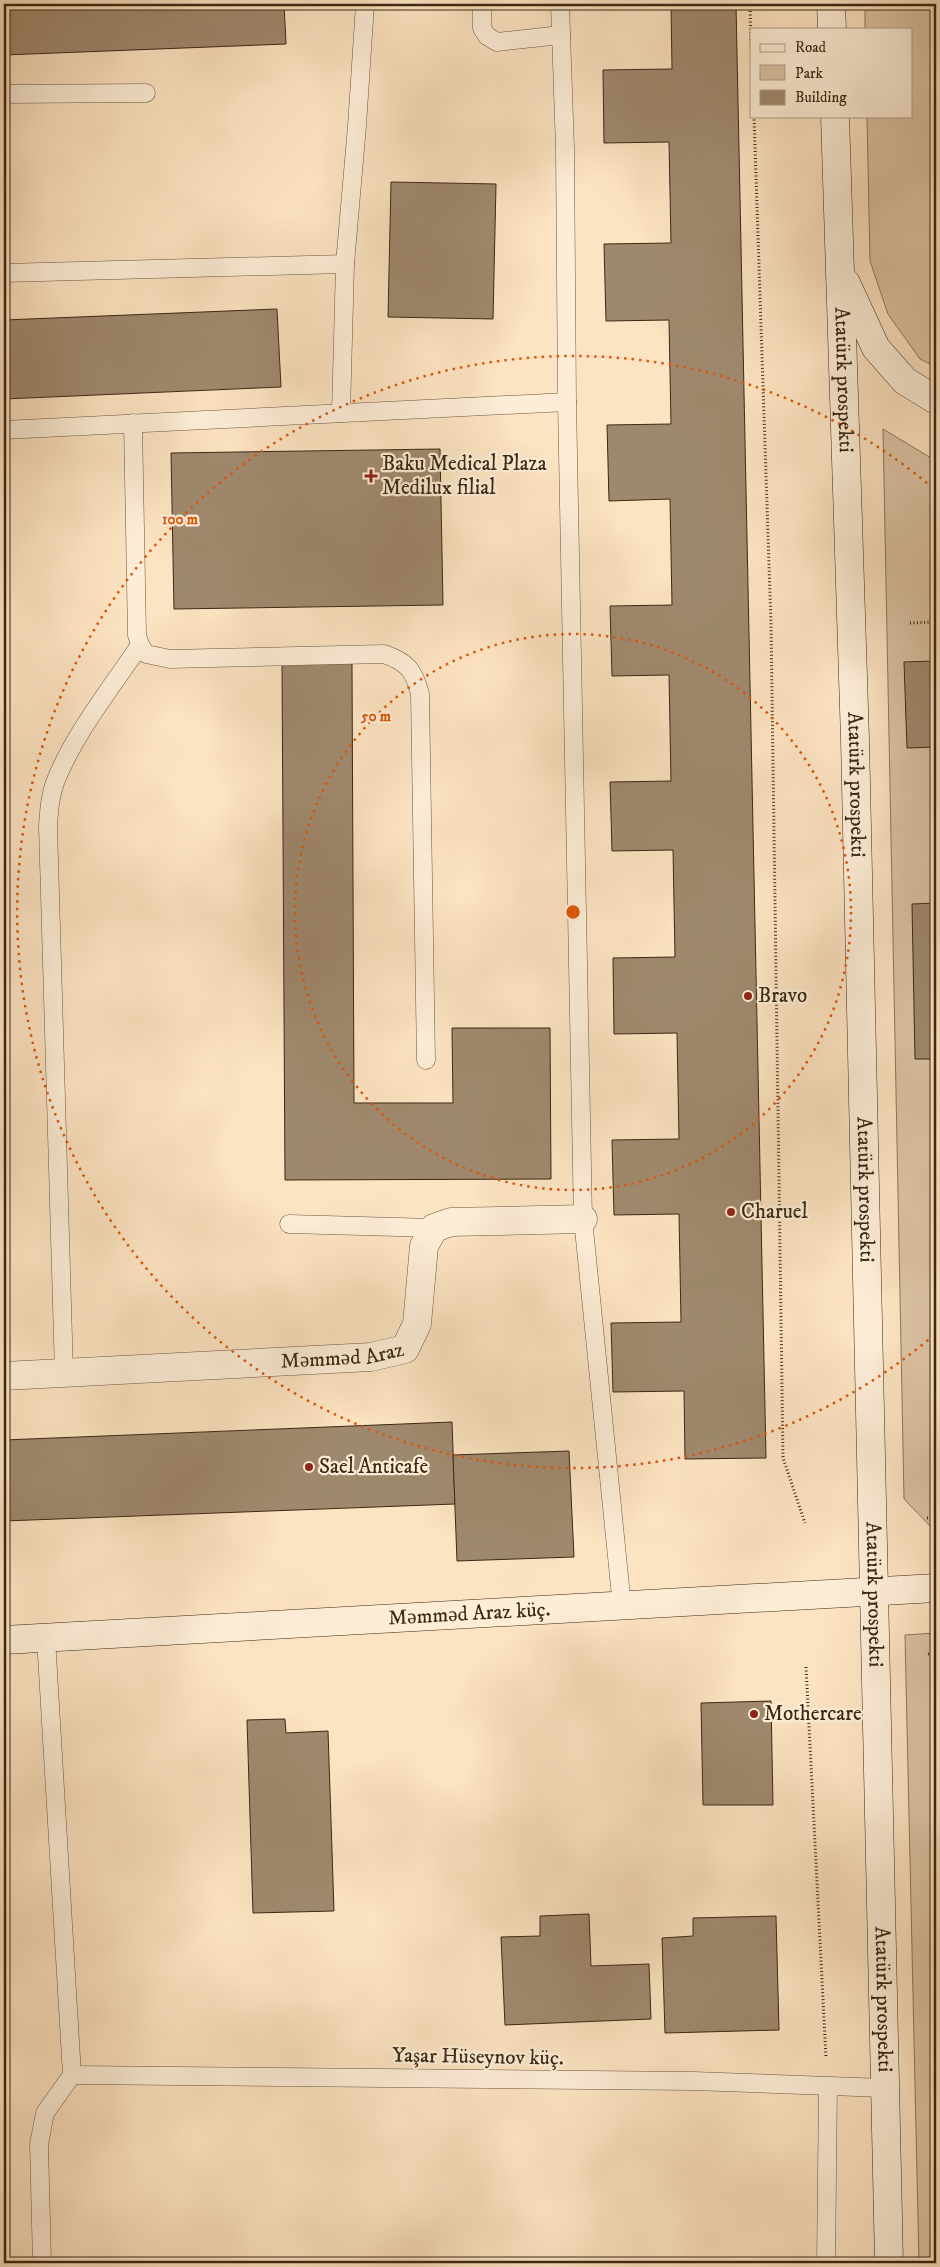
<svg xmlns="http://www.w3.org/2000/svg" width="940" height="2267" font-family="'IM FELL DW Pica',serif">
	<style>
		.green { fill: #dbc3a4; stroke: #8b765c }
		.building { fill: #9f896e; stroke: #3b2815 }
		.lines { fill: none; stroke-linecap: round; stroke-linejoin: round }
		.lane-casing { stroke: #6b5740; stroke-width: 19 }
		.street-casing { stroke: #6b5740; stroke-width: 29 }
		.secondary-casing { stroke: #3b2815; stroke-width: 29 }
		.path { stroke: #3b2815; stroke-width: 3; stroke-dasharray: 1 2.5; stroke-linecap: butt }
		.lane { stroke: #fdedd7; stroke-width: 18 }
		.street { stroke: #fdedd7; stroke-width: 28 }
		.secondary { stroke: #fdedd7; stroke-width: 28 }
		.ring { fill: none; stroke: #df570c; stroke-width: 2.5; stroke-dasharray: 2.5 5 }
		.poi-dot { fill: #8f2418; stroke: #fdedd7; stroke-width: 2 }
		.labels { text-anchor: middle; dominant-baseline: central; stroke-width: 4.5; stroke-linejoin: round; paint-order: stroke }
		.street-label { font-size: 21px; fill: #3b2815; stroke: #fdedd7 }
		.poi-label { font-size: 21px; fill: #3b2815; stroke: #fdedd7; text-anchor: start }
		.centre { fill: #df570c; stroke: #fdedd7; stroke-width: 2.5 }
		.ring-label { font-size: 15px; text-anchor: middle; font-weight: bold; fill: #df570c; stroke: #fdedd7; stroke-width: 4.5; stroke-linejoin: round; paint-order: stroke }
	</style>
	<rect width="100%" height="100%" fill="#fce3c1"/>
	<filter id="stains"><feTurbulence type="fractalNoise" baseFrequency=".004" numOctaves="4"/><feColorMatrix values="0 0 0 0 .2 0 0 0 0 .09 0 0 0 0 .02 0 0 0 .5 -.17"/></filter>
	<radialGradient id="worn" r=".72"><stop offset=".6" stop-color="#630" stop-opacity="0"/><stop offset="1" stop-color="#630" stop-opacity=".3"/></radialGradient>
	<!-- green -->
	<g class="green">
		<path d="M 865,4 L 936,4 L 936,367 L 920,359 L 888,314 L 870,261 L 867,116 L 911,116 L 911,29 L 865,29 Z"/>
		<path d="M 883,429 L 936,461 L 936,1532 L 904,1499 Z"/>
		<path d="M 936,1633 L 936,2263 L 919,2263 L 905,1635 Z"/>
	</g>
	<!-- building -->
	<g class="building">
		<path d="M 4,4 L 284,4 L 286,44 L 4,55 Z"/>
		<path d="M 671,4 L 736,4 L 766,1458 L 685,1459 L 684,1391 L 613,1392 L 611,1323 L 681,1322 L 679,1214 L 614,1215 L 612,1140 L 679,1139 L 677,1033 L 614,1034 L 613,958 L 675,957 L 673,850 L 612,851 L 610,782 L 671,781 L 669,675 L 612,676 L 610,606 L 672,605 L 670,499 L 609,501 L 607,425 L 671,424 L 669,320 L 606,321 L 604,244 L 671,243 L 669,142 L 604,143 L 603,70 L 672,69 Z"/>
		<path d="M 391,182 L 496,184 L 493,319 L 388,317 Z"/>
		<path d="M 277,309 L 281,387 L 4,399 L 4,320 Z"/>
		<path d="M 440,449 L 443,605 L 174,609 L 171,453 Z"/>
		<path d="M 936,661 L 936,747 L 907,748 L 904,662 Z"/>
		<path d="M 282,663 L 352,663 L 354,1103 L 453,1103 L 452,1028 L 550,1028 L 551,1179 L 285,1180 Z"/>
		<path d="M 936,903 L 936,1059 L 915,1059 L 912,904 Z"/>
		<path d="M 452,1422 L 455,1504 L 4,1521 L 4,1440 Z"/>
		<path d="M 569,1451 L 574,1557 L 457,1561 L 453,1455 Z"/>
		<path d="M 771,1701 L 773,1805 L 703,1805 L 701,1703 Z"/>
		<path d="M 285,1719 L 286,1733 L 328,1731 L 334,1911 L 253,1913 L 247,1720 Z"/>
		<path d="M 589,1914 L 591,1966 L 649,1964 L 651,2019 L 505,2025 L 501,1937 L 540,1936 L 540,1916 Z"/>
		<path d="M 776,1916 L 779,2030 L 665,2033 L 662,1938 L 693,1936 L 693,1918 Z"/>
	</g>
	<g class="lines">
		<!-- lane casing -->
		<g class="lane-casing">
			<g id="lane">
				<path d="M 482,4 L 482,28 L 487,36 L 497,42 L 561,35"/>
				<path d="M 560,4 L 565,149 L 567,402 L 583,1219 L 622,1606"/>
				<path d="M 4,94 L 146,93"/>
				<path d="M 4,273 L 345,264"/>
				<path d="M 341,413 L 345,264 L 357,126 L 365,4"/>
				<path d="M 133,423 L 137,635 L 140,645 L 146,654 L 170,659 L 384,654 C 407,662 414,670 420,694 L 426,1060"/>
				<path d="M 4,430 L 567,402"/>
				<path d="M 289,1224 L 434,1228"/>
				<path d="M 64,1373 L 48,826 C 49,811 50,795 56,780 C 75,733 111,688 140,645"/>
				<path d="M 72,2075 L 693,2081 L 884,2088"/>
				<path d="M 42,2263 L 39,2144 L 45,2113 L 72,2075 L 46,1638"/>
				<path d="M 826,2263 L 828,2087"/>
			</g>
		</g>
		<!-- street casing -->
		<g class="street-casing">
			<g id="street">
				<path id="s1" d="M 4,1376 L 371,1357 L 405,1349 L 417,1324 L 424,1246 L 434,1228 L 451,1222 L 583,1219"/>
			</g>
		</g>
		<!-- secondary casing -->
		<g class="secondary-casing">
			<g id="secondary">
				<path d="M 831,4 L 832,29"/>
				<path id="s2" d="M 835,116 L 855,739 L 889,2263"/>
				<path d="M 846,283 L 876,348 L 905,381 L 936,400"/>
				<path id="s3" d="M 4,1640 L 936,1588"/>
			</g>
		</g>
		<!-- path -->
		<g class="path">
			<path d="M 750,4 L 751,50"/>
			<path d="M 754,116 L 771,624 L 783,1458 L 805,1523"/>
			<path d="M 910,623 L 936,622"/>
			<path d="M 927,1518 L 936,1517"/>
			<path d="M 928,1654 L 936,1653"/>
			<path d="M 806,1667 L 826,2058"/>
		</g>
		<!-- lane -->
		<use href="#lane" class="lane"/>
		<!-- street -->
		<use href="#street" class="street"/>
		<!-- secondary -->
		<use href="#secondary" class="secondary"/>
	</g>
	<!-- distance rings -->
	<g class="ring">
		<circle cx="573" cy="912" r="278"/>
		<path d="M934 1335A556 556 0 1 1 934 489"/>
	</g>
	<!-- markers -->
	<g class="poi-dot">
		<path d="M368.5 468.5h5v5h5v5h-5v5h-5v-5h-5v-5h5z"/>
		<circle cx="748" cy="996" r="5"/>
		<circle cx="731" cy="1212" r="5"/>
		<circle cx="309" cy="1467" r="5"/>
		<circle cx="754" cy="1714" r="5"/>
	</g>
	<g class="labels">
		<!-- street labels -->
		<g class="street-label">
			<text stroke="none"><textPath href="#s2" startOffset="264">Atatürk prospekti</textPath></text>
			<text stroke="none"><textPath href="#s2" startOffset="669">Atatürk prospekti</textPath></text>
			<text stroke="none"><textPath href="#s2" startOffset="1074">Atatürk prospekti</textPath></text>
			<text stroke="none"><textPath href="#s1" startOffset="339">Məmməd Araz</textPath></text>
			<text stroke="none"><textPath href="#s2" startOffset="1479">Atatürk prospekti</textPath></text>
			<text stroke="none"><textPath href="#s3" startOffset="466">Məmməd Araz küç.</textPath></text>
			<text stroke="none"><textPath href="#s2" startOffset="1884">Atatürk prospekti</textPath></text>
			<text transform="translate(478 2057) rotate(1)">Yaşar Hüseynov küç.</text>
		</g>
		<!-- poi labels -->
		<g class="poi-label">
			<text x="382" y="464">Baku Medical Plaza<tspan x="382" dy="24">Medilux filial</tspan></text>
			<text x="758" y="996">Bravo</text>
			<text x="741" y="1212">Charuel</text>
			<text x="319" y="1467">Sael Anticafe</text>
			<text x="764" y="1714">Mothercare</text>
		</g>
	</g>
	<circle cx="573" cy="912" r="8" class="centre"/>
	<g class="ring-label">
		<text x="180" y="524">100 m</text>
		<text x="376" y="721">50 m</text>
	</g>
	<!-- margin -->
	<rect width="940" height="2267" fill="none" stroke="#fce3c1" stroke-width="20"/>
	<rect x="5" y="5" width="930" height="2257" fill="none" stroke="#3b2815" stroke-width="2.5"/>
	<rect x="10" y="10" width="920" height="2247" fill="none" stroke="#3b2815"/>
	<!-- legend -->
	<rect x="750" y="28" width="162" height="90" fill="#fdedd7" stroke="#af9e89"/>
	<rect x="760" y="44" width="25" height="8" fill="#fdedd7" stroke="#af9e89"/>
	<text x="795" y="52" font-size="15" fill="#3b2815">Road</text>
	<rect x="760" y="65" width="25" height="15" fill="#dbc3a4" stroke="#af9e89"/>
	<text x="795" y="78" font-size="15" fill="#3b2815">Park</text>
	<rect x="760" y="90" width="25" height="15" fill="#9f896e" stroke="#af9e89"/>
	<text x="795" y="102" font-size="15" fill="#3b2815">Building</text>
	<rect width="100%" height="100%" filter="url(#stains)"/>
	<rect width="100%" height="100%" fill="url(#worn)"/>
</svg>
